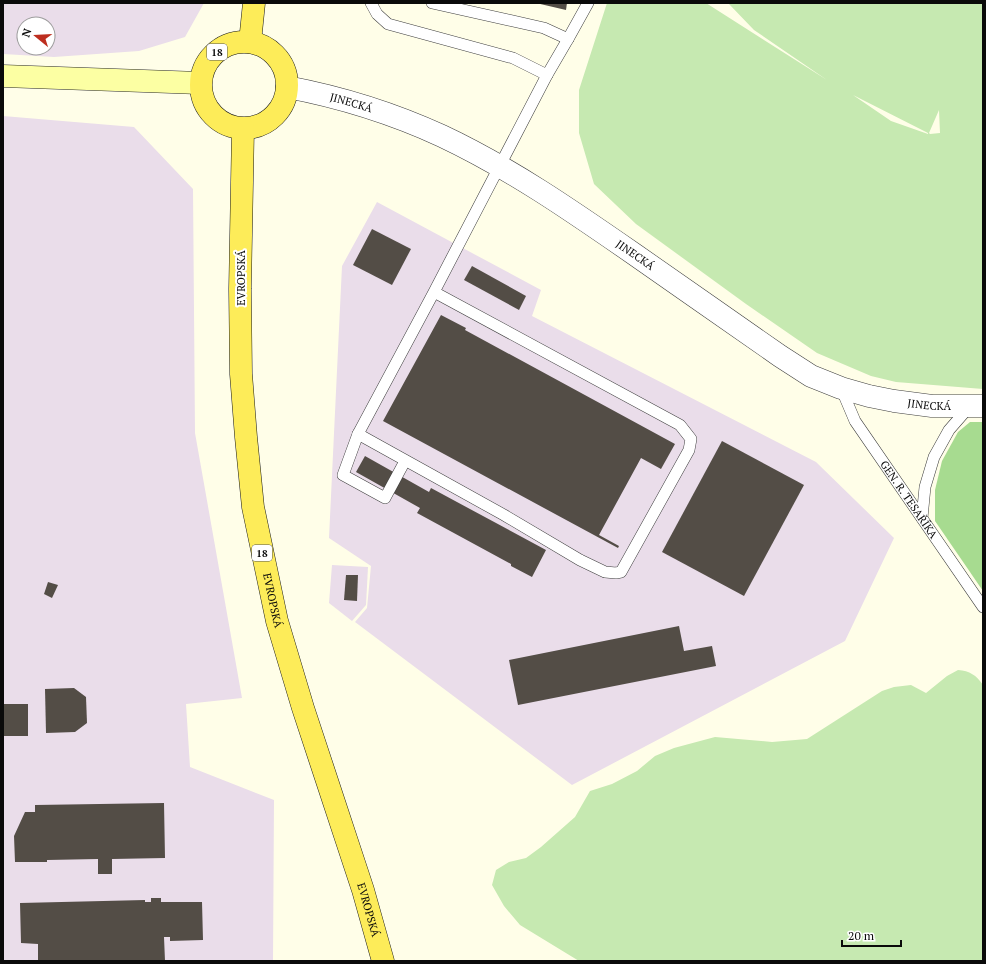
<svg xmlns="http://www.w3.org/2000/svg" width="986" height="964" font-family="'PT Serif',serif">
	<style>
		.industrial { fill: #eaddea; fill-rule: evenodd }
		.green { fill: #c6e9b1; fill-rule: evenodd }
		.forest { fill: #a7db90 }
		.building { fill: #534d46 }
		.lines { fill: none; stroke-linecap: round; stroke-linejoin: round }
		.lane-casing { stroke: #3d3d3d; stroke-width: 12 }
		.street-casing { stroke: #3d3d3d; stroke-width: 23 }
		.secondary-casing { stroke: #2c2c2c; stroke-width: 23 }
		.primary-casing { stroke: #1b1b1b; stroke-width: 23 }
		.lane { stroke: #fff; stroke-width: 11 }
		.street { stroke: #fff; stroke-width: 22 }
		.secondary { stroke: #fcffa3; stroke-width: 22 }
		.primary { stroke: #fdec59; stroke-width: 22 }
		.labels { text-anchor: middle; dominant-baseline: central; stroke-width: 4; stroke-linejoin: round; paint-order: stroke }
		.shield { fill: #fff; stroke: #545454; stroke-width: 1 }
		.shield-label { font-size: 10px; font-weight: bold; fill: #0a0a0a }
		.street-label { font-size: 11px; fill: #0a0a0a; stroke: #fff }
	</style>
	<rect width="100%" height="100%" fill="#fffee8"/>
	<!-- industrial -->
	<g class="industrial">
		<path d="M 3,3 L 204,3 L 185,37 L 139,51 L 54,57 L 3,54 ZM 24,24 L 48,24 L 48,48 L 24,48 Z"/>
		<path d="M 3,116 L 134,127 L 193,189 L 195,433 L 242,698 L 186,704 L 190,767 L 274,800 L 273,961 L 3,961 Z"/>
		<path d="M 377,202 L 541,290 L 532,316 L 816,462 L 894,538 L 845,641 L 572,785 L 355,622 L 367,608 L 371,566 L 329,538 L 342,266 Z"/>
		<path d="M 332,565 L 368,567 L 366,605 L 352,621 L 329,603 Z"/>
	</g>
	<!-- green -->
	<g class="green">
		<path d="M 607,3 L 706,3 L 827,80 L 754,30 L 728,3 L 983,3 L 983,389 L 896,382 L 871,376 L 817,353 L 746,304 L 636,224 L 594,184 L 579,133 L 579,90 ZM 853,95 L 928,133 L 928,134 L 891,121 ZM 939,110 L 940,133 L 930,134 L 929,133 Z"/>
		<path d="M 958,670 C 970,671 976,675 983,685 L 983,961 L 579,961 L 520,925 L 504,906 L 492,885 L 496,870 L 509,862 L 526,858 L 541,847 L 575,817 L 590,791 L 612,784 L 637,771 L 655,756 L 674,748 L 715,737 L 772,742 L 807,739 L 882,691 L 894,687 L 911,685 L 926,693 L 947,676 Z"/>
	</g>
	<!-- forest -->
	<path class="forest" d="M 970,422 L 983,422 L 983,591 L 935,521 L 935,490 L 942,461 L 958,432 Z"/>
	<!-- building -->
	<g class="building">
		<path d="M 536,3 L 567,3 L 566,10 Z"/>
		<path d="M 372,229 L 411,249 L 392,285 L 353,265 Z"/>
		<path d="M 472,266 L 526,296 L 519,310 L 464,280 Z"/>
		<path d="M 441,315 L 466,328 L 465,330 L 675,444 L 661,469 L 641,458 L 599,535 L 619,546 L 618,548 L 383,421 Z"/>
		<path d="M 722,441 L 804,485 L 744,596 L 662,552 Z"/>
		<path d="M 365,456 L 429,492 L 431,488 L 546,550 L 532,577 L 511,566 L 511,564 L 417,513 L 420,508 L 356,472 Z"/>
		<path d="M 346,575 L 358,575 L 357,601 L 344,600 Z"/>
		<path d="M 48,582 L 58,585 L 52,598 L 44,594 Z"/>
		<path d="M 679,626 L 684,651 L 712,646 L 716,666 L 518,705 L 509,660 Z"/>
		<path d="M 74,688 L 86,697 L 87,723 L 75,732 L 46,733 L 45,689 Z"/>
		<rect x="3" y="704" width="25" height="32"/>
		<path d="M 164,803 L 165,858 L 112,859 L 112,874 L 98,874 L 98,859 L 47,860 L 47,862 L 15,862 L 14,836 L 25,812 L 35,812 L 35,805 Z"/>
		<path d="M 151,898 L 161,898 L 161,902 L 202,902 L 203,940 L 170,941 L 170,937 L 164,937 L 165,961 L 38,961 L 38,944 L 21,943 L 20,903 L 145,900 L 145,902 L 151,902 Z"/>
	</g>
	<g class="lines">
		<!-- lane casing -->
		<g class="lane-casing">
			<g id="lane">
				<path d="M 371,3 L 377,14 L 388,24 L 513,58 L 547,75"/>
				<path d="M 432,3 L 544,28 L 568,39 L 547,75 L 434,292 L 358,434 L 504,515 L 580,560 L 605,572 L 616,573 L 621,572 L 689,450 L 691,439 L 680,425 L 434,292"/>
				<path d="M 568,39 L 588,3"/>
				<path id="s1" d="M 841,388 L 855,421 L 983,607"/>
				<path d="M 358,434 L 343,475 L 385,498 L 405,461"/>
				<path d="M 922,518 L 925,487 L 934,457 L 949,430 L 970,406"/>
			</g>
		</g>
		<!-- street casing -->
		<g class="street-casing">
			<g id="street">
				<path id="s2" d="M 287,87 C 340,97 392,113 442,136 C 510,168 572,211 634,254 C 683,288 731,322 780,356 L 811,376 L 841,388 L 869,396 L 894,401 L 932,406 L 983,406"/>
			</g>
		</g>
		<!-- secondary casing -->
		<g class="secondary-casing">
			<path id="secondary" d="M 3,76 L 200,83"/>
		</g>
		<!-- primary casing -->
		<g class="primary-casing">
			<g id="primary">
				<circle cx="244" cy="85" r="43"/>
				<path d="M 250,42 L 254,3"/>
				<path id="s3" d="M 243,129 L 240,289 L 241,374 L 246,437 L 253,507 L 277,621 L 303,708 L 363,890 L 383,961"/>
			</g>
		</g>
		<!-- lane -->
		<use href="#lane" class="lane"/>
		<!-- street -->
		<use href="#street" class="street"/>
		<!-- secondary -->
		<use href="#secondary" class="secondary"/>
		<!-- primary -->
		<use href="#primary" class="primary"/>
	</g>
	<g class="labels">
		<!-- shield labels -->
		<g class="shield">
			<rect x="207" y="44" width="20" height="16" rx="3"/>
			<rect x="252" y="545" width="20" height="16" rx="3"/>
		</g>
		<g class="shield-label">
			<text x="217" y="52">18</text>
			<text x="262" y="553">18</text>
		</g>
		<!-- street labels -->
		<g class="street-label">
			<text stroke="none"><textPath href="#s2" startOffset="66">JINECKÁ</textPath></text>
			<text stroke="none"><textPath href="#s2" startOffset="390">JINECKÁ</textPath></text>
			<text transform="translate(241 278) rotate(-90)">EVROPSKÁ</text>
			<text stroke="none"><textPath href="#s2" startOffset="726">JINECKÁ</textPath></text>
			<text stroke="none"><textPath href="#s1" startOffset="131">GEN. R. TESAŘÍKA</textPath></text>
			<text stroke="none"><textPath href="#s3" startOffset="474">EVROPSKÁ</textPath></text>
			<text stroke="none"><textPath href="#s3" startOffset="798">EVROPSKÁ</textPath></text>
		</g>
	</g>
	<!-- border -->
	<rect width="986" height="964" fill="none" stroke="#0a0a0a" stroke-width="8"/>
	<!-- north arrow -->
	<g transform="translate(36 36) rotate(288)"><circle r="19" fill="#ffffff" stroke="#9d9d9d"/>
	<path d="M0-3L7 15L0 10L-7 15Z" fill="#bd2e1f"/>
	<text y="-6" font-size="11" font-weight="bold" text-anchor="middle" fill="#0a0a0a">N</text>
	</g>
	<!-- scale -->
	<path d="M842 940v6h59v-6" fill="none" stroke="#0a0a0a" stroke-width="2"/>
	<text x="848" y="940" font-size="12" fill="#0a0a0a" stroke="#ffffff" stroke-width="3" paint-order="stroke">20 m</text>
</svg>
